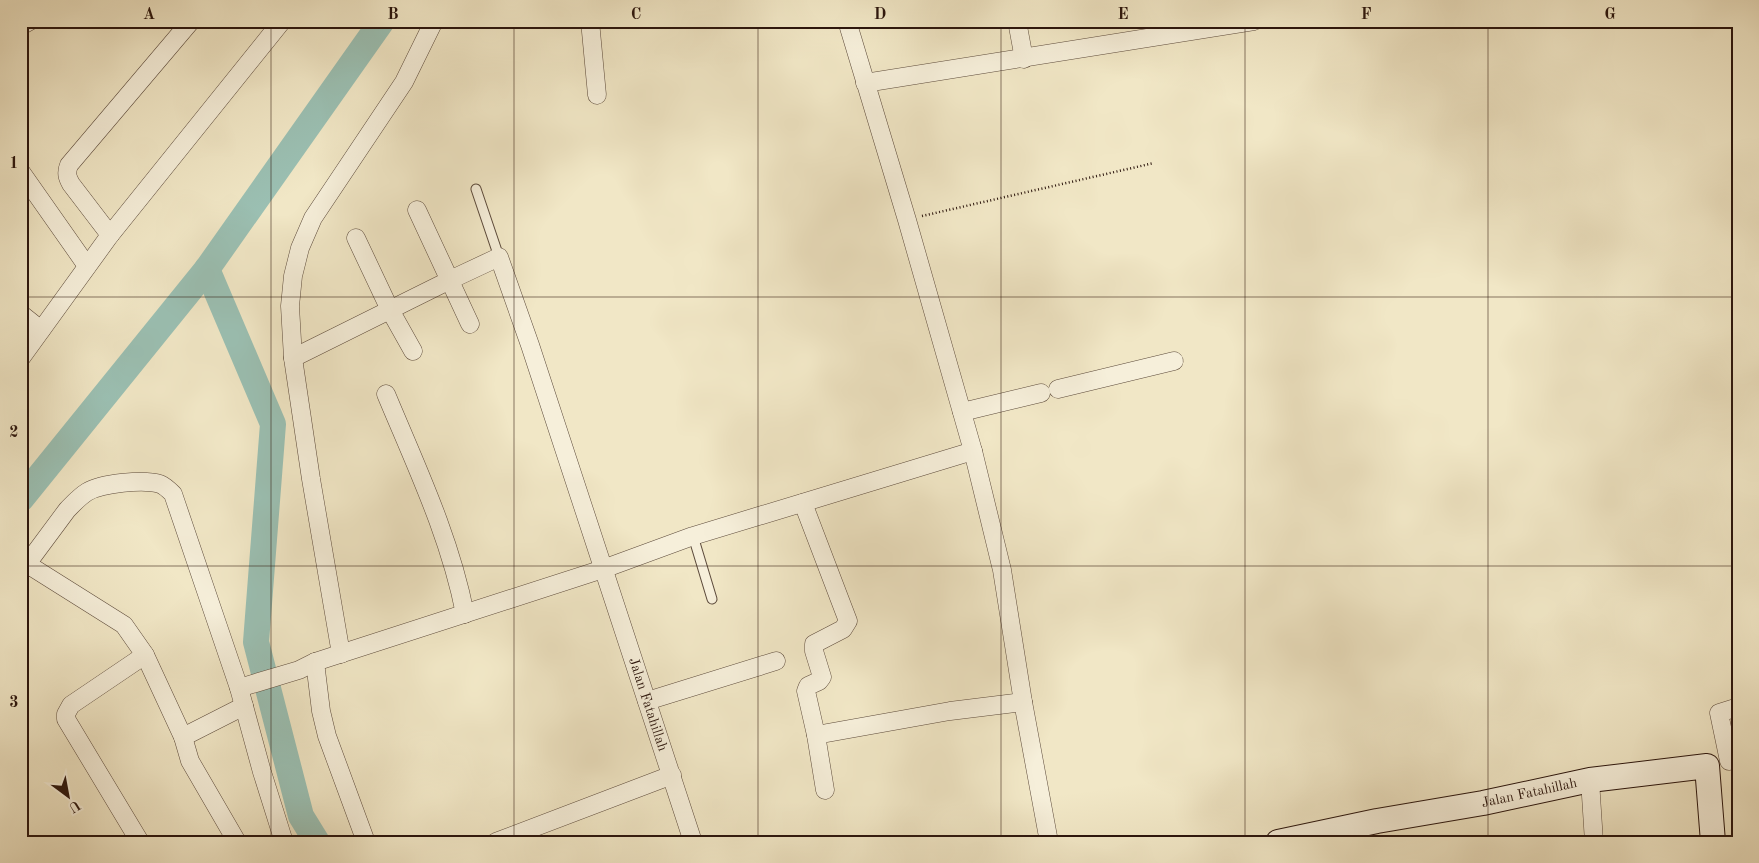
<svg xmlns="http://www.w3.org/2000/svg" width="1759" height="863" font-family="'Old Standard TT',serif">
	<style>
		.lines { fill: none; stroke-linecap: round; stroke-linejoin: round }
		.river { stroke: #9bc0b3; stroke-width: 26 }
		.lane-casing { stroke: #5c4a3b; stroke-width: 11 }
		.street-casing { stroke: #5c4a3b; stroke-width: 19 }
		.secondary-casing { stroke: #2b150d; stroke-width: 26 }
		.path { stroke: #2b150d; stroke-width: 2.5; stroke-dasharray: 1 2.5; stroke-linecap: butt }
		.lane { stroke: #f6efda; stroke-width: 9 }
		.street { stroke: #f6efda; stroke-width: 18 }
		.secondary { stroke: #f6efda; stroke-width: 24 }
		.grid { fill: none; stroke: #2b150d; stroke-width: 1; stroke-opacity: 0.55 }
		.labels { text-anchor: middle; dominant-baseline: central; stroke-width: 4; stroke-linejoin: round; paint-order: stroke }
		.street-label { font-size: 14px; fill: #2b150d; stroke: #f6efda }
		.neatline { fill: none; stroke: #2b150d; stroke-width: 2 }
		.grid-label { font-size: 16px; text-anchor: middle; font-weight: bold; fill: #2b150d }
	</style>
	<rect width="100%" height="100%" fill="#f1e7c6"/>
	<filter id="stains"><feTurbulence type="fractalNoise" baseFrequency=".004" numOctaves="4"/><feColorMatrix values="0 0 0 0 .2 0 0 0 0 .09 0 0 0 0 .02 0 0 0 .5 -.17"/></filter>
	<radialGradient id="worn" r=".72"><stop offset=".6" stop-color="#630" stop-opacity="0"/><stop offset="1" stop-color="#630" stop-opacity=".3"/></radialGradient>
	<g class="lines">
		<!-- river -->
		<g class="river">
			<path d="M 207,269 L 273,424 L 256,642 L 301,816 L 317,842"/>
			<path d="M 21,499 L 207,269 L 382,21"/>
		</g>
		<!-- lane casing -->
		<g class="lane-casing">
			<g id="lane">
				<path d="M 476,189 L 499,257"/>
				<path d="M 693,536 L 712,599"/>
			</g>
		</g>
		<!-- street casing -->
		<g class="street-casing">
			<g id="street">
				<path d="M 590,21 L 597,95"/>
				<path d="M 847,21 L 907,220 L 973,451 L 1002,570 L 1023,702 L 1049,842"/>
				<path d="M 1017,21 L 1024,59"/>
				<path d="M 21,26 L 30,21"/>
				<path d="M 865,83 L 1254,21"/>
				<path d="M 21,172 L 87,266"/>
				<path d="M 417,210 L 470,324"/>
				<path d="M 110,235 L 71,184 C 67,177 66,173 69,165 L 191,21"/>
				<path d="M 356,238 L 390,310 L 413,351"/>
				<path d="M 21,314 L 41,330"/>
				<path d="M 21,358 L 110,235 L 282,21"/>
				<path id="s1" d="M 293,358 L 450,280 L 499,257 L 530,345 L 693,842"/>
				<path d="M 1058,389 L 1174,361"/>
				<path d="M 386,394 C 416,466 450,537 465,614"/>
				<path d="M 962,412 L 1041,393"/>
				<path d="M 803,503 L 848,621 L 843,629 L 814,644 L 814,651 L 822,677 L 819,681 L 808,686 L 806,691 L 816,735 L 950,711 L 1023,702"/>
				<path d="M 27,564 L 124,625 L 145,655 L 71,705 L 66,714 L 66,719 L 140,842"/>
				<path d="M 21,572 L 67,510 C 73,504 79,497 87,492 C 102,483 144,479 160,484 C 165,486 169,490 173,494 L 239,688 L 262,772 L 284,842"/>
				<path d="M 341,654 L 311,479 L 293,358 L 290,306 L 293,276 L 300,248 L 313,218 L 404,82 L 434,21"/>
				<path d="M 145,655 L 183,737 L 190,761 L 237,842"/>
				<path d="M 315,662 L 321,711 L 327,736 L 366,842"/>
				<path d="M 239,688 L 299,670 L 315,662 L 603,569 L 693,536 L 973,451"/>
				<path d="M 647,701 L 776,661"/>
				<path d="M 816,735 L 825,790"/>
				<path d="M 183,737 L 244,706"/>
				<path d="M 1729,761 L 1719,713 L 1738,707"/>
				<path d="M 1590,780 L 1594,842"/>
				<path d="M 496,842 L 672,775"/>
			</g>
		</g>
		<!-- secondary casing -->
		<g class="secondary-casing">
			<g id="secondary">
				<path id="s2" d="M 1278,842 L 1377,821 L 1483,803 L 1590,780 L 1707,766 L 1713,842"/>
			</g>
		</g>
		<!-- path -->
		<path class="path" d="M 922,216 L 1154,163"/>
		<!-- lane -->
		<use href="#lane" class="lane"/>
		<!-- street -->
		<use href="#street" class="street"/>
		<!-- secondary -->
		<use href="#secondary" class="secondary"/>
	</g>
	<!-- grid -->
	<path class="grid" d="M 271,21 L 271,842M 514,21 L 514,842M 758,21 L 758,842M 1001,21 L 1001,842M 1245,21 L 1245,842M 1488,21 L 1488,842M 21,297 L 1738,297M 21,566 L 1738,566"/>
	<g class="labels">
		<!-- street labels -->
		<g class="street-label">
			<text stroke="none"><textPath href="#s1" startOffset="701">Jalan Fatahillah</textPath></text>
			<text stroke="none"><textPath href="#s2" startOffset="256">Jalan Fatahillah</textPath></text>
		</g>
	</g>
	<!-- margin -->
	<rect width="1759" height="863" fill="none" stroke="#f1e7c6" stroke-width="55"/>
	<!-- north arrow -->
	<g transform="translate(68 796) rotate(148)" stroke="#f6efda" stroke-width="4" paint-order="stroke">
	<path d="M0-4L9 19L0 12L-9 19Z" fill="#2b150d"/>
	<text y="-8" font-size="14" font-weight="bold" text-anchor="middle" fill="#2b150d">U</text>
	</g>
	<rect x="28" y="28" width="1704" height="808" class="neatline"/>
	<g class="grid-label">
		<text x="149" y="19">A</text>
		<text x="393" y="19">B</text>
		<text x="636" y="19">C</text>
		<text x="880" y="19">D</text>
		<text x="1123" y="19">E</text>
		<text x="1366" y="19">F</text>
		<text x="1610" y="19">G</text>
		<text x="14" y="168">1</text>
		<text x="14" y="437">2</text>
		<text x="14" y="707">3</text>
	</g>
	<rect width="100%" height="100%" filter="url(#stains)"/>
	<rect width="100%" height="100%" fill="url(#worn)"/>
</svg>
